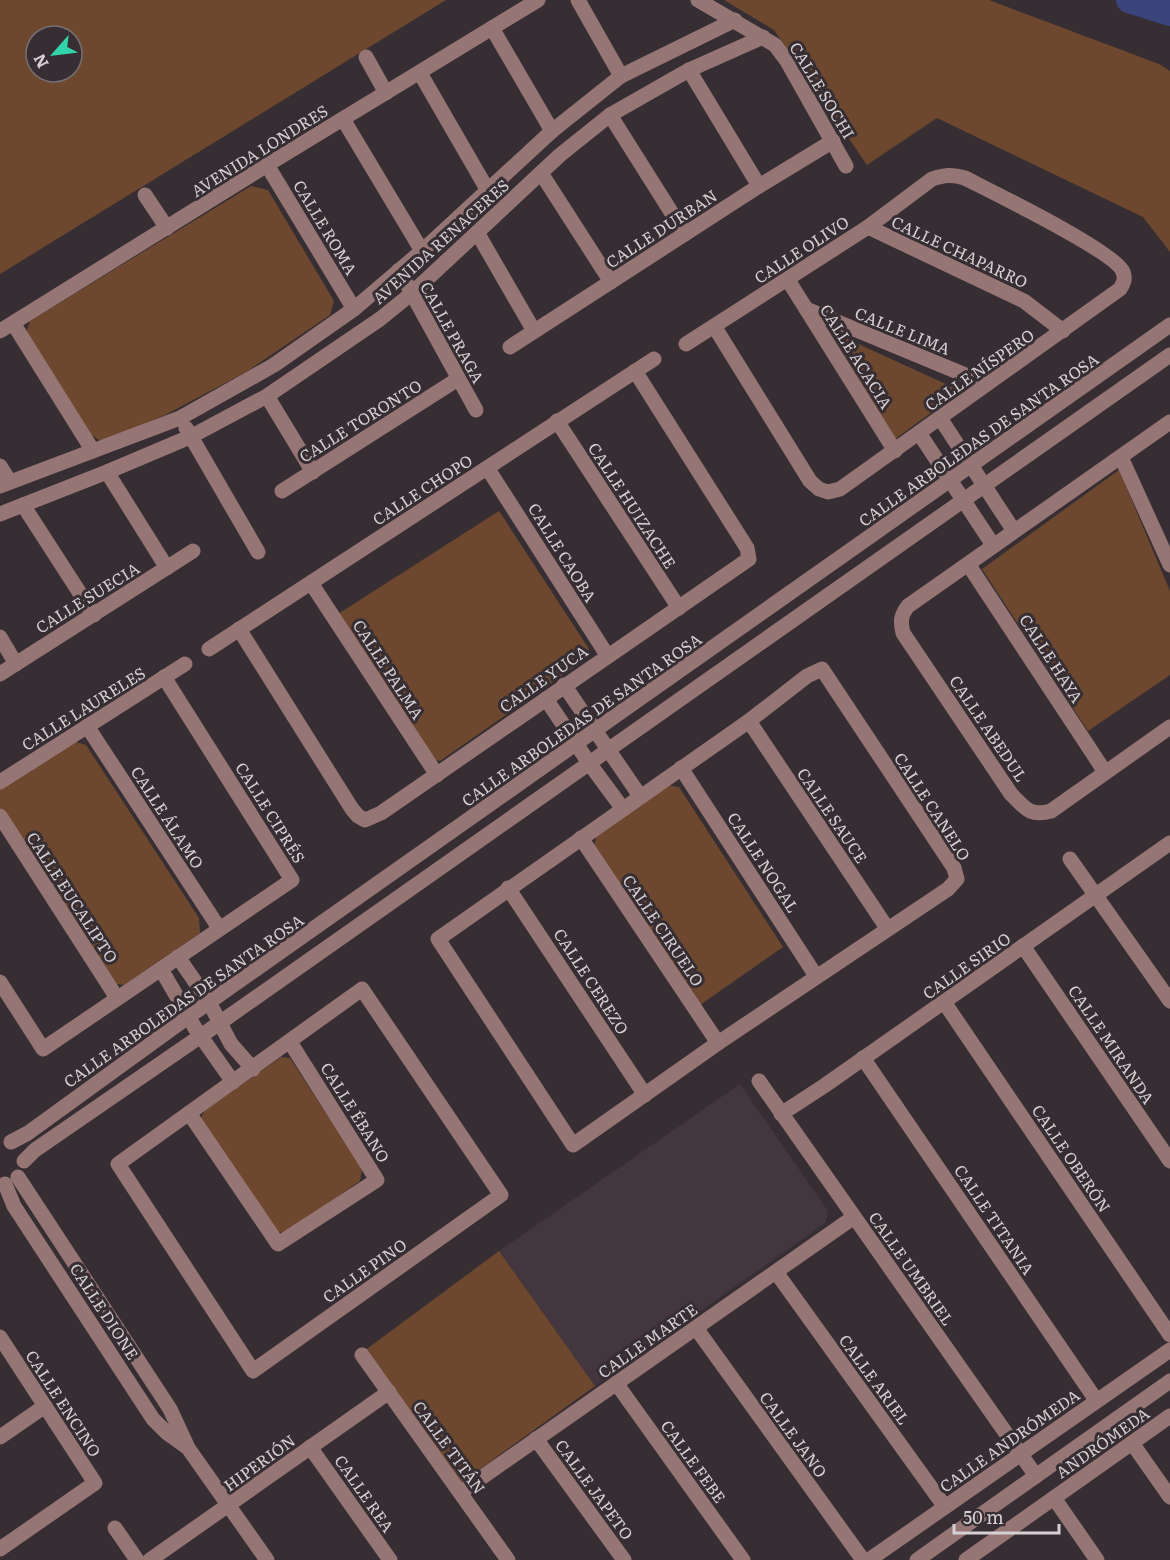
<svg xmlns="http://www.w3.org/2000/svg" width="1170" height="1560" font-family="Literata,serif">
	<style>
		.built { fill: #44363e }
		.green { fill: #6d482f; fill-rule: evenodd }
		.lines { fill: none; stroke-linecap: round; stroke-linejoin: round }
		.river { stroke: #3a437a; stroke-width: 26 }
		.minor { stroke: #967575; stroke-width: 15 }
		.labels { text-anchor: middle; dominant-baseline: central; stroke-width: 6; stroke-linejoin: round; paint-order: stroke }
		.street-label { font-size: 16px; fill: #d5d0d3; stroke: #362e33 }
	</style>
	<rect width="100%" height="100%" fill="#362e33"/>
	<!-- built -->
	<path class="built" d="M 740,1084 L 828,1211 L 825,1223 L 595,1386 L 499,1251 Z"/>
	<!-- green -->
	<g class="green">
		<path d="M 0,0 L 446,0 L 0,274 ZM 36,36 L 72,36 L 72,72 L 36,72 Z"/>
		<path d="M 724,0 L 989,0 L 1159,64 L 1170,71 L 1170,252 L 1143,217 L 937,118 L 867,165 L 774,30 Z"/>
		<path d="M 251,186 L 268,190 L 334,301 L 330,315 L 246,372 L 165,415 L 102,442 L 90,434 L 26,334 L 30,321 Z"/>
		<path d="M 830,331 L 961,391 L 895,439 Z"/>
		<path d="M 1119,470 L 1170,591 L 1170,675 L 1088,731 L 982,569 Z"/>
		<path d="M 499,511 L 589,649 L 587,658 L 440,761 L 430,759 L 338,614 Z"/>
		<path d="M 73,741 L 86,745 L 199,918 L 200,933 L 124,985 L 111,983 L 0,813 L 0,789 Z"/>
		<path d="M 665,785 L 679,787 L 783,947 L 700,1005 L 594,848 L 596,836 Z"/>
		<path d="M 281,1057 L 290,1058 L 362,1169 L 360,1181 L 285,1233 L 272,1231 L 200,1120 L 205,1110 Z"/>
		<path d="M 499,1251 L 595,1386 L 462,1482 L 455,1478 L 364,1351 Z"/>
	</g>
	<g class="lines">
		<!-- river -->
		<path class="river" d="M 1129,0 L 1170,13"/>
		<!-- minor -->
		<g class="minor">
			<path d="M 578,0 L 621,76"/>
			<path d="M 698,0 L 775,45 L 787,61 L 846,166"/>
			<path d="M 492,28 L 552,131"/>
			<path d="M 366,57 L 386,93"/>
			<path d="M 689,70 L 759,186"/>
			<path d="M 420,73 L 487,189"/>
			<path d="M 610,115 L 685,234"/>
			<path d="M 343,119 L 422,251"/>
			<path d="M 267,165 L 354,309"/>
			<path d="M 541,173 L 611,282"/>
			<path d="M 145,195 L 167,228"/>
			<path d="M 868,227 L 1024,301 L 1063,331"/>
			<path d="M 478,234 L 534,331"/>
			<path d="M 399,270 L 476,410"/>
			<path d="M 788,280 L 895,451"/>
			<path d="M 806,309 L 987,384"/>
			<path d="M 13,323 L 93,451"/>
			<path d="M 0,331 L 267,165 L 538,0"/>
			<path d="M 686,344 L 868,227 L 932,179 C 944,175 952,174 965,178 C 990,191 1116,252 1123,272 C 1126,279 1123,284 1120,289 L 840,489 L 828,492 L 819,489 L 810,481 L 714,326"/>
			<path d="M 510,347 L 759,186 L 833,141"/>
			<path d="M 267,396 L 313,472"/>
			<path d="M 940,418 L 1014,531"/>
			<path d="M 557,421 L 679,608"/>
			<path d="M 1170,422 L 908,606 C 901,615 900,621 903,633 L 1011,794 C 1025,808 1030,817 1051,811 L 1170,727"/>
			<path d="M 186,428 L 258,552"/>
			<path d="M 919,433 L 993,545"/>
			<path d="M 1121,457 L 1170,565"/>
			<path d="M 0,466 L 10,482"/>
			<path d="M 488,469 L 607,655"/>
			<path d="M 107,472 L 167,568"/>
			<path d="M 0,486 L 180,418 L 274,365 L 354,309 L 422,251 L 552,131 L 621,76 L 735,20"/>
			<path d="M 282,491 L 458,379"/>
			<path d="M 23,505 L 94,615"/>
			<path d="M 0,514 L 107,472 L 192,436 L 267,396 L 380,319 L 411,294 L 560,155 L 610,115 L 689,70 L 763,37"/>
			<path d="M 968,564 L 1105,772"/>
			<path d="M 311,583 L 437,775"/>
			<path d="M 239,629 L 352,809 L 358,816 L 365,820 L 381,813 L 749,559 L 747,548 L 635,371"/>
			<path d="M 0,637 L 16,664"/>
			<path d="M 209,649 L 654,359"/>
			<path d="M 822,669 L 954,868 L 957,879 L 948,889 L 718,1043 L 573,1145 L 438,939 L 749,721 L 807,676 Z"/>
			<path d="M 0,674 L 193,551"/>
			<path d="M 564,685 L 640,796"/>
			<path d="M 546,699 L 589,763 L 623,809"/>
			<path d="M 749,721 L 887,928"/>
			<path d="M 87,726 L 219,928"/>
			<path d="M 681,768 L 816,976"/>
			<path d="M 0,782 L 185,664"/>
			<path d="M 0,816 L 117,998"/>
			<path d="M 581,838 L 718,1043"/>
			<path d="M 1070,859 L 1170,1001"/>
			<path d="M 508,888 L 645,1095"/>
			<path d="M 1023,946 L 1170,1161"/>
			<path d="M 178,957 L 209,1002 L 231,1044 L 253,1069"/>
			<path d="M 161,969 L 195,1028 L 233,1082"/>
			<path d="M 0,982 L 43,1049 L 292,880 L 164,677"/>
			<path d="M 362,989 L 501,1195 L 253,1371 L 118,1164 Z"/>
			<path d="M 944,1002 L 1170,1335"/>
			<path d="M 863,1058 L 1096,1400"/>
			<path d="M 759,1081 L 1036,1476"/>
			<path d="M 189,1113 L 278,1244 L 377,1180 L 290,1042"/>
			<path d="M 781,1114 L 824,1086 L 1170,843"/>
			<path d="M 11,1142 L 28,1133 L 188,1017 L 1170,325"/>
			<path d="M 24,1161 L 35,1150 L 221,1022 L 1170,355"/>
			<path d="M 18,1177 L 170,1409 L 188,1448 L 267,1560"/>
			<path d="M 5,1184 L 14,1206 L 153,1419 L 167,1433 L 188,1448"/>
			<path d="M 776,1272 L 945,1507"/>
			<path d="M 696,1328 L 863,1560"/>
			<path d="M 0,1337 L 95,1483 L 0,1549"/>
			<path d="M 362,1355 L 508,1560"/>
			<path d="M 616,1383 L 743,1560"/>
			<path d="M 0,1437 L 45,1406"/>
			<path d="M 536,1439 L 624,1560"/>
			<path d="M 1132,1443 L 1170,1497"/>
			<path d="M 310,1447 L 390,1560"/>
			<path d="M 461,1492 L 854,1217"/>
			<path d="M 1054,1498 L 1097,1560"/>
			<path d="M 115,1528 L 137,1560"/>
			<path d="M 150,1560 L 389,1392"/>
			<path d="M 869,1560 L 1170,1350"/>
			<path d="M 917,1560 L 1170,1381"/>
			<path d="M 966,1560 L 1170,1416"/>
		</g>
	</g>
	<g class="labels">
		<!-- street labels -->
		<g class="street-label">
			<text transform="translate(823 90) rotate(59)">CALLE SOCHI</text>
			<text transform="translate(259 150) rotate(-32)">AVENIDA LONDRES</text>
			<text transform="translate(326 227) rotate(59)">CALLE ROMA</text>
			<text transform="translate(661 228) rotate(-33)">CALLE DURBAN</text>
			<text transform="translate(440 241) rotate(-42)">AVENIDA RENACERES</text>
			<text transform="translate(801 249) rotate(-33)">CALLE OLIVO</text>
			<text transform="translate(960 251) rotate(25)">CALLE CHAPARRO</text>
			<text transform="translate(903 330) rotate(22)">CALLE LIMA</text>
			<text transform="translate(453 332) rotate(61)">CALLE PRAGA</text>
			<text transform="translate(857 356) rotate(58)">CALLE ACACIA</text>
			<text transform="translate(979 369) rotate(-35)">CALLE NÍSPERO</text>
			<text transform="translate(360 420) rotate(-32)">CALLE TORONTO</text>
			<text transform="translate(978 439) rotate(-35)">CALLE ARBOLEDAS DE SANTA ROSA</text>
			<text transform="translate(422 489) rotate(-33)">CALLE CHOPO</text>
			<text transform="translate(633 505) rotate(57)">CALLE HUIZACHE</text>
			<text transform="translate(563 552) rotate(58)">CALLE CAOBA</text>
			<text transform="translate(87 597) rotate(-32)">CALLE SUECIA</text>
			<text transform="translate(1052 658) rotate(57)">CALLE HAYA</text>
			<text transform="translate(389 669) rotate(57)">CALLE PALMA</text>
			<text transform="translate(543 678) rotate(-35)">CALLE YUCA</text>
			<text transform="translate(83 708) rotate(-32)">CALLE LAURELES</text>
			<text transform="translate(581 719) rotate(-35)">CALLE ARBOLEDAS DE SANTA ROSA</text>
			<text transform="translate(989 728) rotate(56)">CALLE ABEDUL</text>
			<text transform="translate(933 806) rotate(57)">CALLE CANELO</text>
			<text transform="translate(271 812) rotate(58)">CALLE CIPRÉS</text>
			<text transform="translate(833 815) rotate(56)">CALLE SAUCE</text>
			<text transform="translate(168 817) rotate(57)">CALLE ÁLAMO</text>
			<text transform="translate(764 862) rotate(57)">CALLE NOGAL</text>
			<text transform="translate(73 897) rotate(57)">CALLE EUCALIPTO</text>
			<text transform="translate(664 930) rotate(56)">CALLE CIRUELO</text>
			<text transform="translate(966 965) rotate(-35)">CALLE SIRIO</text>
			<text transform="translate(592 981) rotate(57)">CALLE CEREZO</text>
			<text transform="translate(183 1000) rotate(-35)">CALLE ARBOLEDAS DE SANTA ROSA</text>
			<text transform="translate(1112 1044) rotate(56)">CALLE MIRANDA</text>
			<text transform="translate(356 1112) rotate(58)">CALLE ÉBANO</text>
			<text transform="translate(1072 1158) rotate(56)">CALLE OBERÓN</text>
			<text transform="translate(995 1219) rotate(56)">CALLE TITANIA</text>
			<text transform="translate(912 1268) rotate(55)">CALLE UMBRIEL</text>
			<text transform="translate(364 1270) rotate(-35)">CALLE PINO</text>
			<text transform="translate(105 1311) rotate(57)">CALLE DIONE</text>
			<text transform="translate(647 1340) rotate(-35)">CALLE MARTE</text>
			<text transform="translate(875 1379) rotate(54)">CALLE ARIEL</text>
			<text transform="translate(64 1403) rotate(57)">CALLE ENCINO</text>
			<text transform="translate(794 1434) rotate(54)">CALLE JANO</text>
			<text transform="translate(1009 1440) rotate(-35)">CALLE ANDRÓMEDA</text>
			<text transform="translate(1102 1442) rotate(-35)">ANDRÓMEDA</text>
			<text transform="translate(450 1447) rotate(54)">CALLE TITÁN</text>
			<text transform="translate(694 1461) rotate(54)">CALLE FEBE</text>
			<text transform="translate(259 1462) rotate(-36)">HIPERIÓN</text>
			<text transform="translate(595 1489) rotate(54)">CALLE JAPETO</text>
			<text transform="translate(365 1493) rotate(55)">CALLE REA</text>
		</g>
	</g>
	<!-- north arrow -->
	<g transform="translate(54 54) rotate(242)"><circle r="28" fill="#362e33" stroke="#766f73" stroke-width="1.5"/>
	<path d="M0-4.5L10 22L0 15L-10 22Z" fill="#32d4a9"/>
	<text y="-9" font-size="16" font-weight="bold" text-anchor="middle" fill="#d5d0d3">N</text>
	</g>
	<!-- scale -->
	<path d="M954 1524v9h105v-9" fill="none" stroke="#d5d0d3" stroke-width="3"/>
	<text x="963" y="1524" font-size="18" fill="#d5d0d3" stroke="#362e33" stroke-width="4.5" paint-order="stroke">50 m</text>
</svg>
